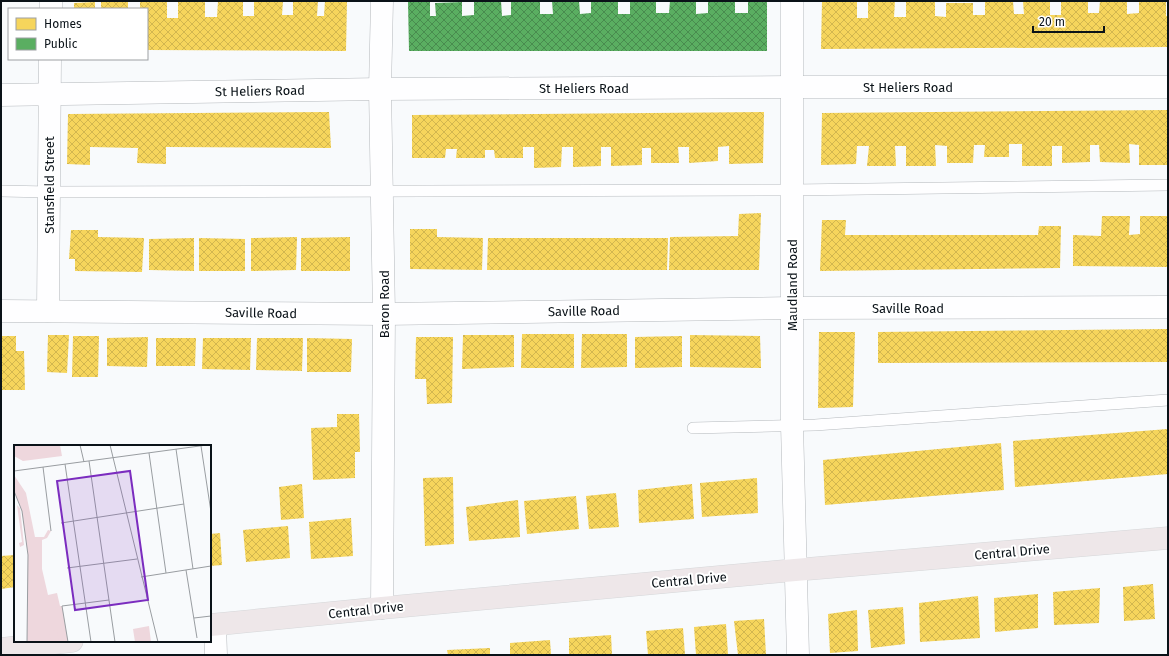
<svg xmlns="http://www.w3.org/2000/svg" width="1169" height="656" font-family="'Fira Sans',sans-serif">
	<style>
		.homes { fill: url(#homes-cross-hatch) }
		.public { fill: url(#public-cross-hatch) }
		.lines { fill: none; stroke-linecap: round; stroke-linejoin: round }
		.service-casing { stroke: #b5b9bd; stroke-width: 12 }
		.minor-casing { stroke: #b5b9bd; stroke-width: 23 }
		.primary-casing { stroke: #d5d7d9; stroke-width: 23 }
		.service { stroke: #fefeff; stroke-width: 11 }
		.minor { stroke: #fefeff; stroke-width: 22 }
		.primary { stroke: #eee7e9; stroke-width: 22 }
		.labels { text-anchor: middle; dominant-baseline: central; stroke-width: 4; stroke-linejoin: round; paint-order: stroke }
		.street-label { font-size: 13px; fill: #0a1218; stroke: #fff }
		.inset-road { fill: none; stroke: #999da1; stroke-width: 1 }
		.view { fill: #7b2cbf; fill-opacity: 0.15; stroke: #7b2cbf; stroke-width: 2 }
		.inset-edge { fill: none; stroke: #0a1218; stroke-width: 2 }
	</style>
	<defs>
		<pattern id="homes-cross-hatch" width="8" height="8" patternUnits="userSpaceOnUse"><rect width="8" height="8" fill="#f6d55c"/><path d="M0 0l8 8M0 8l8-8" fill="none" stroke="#d2b64f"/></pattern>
		<pattern id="public-cross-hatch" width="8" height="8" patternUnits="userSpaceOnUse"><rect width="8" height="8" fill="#5aae61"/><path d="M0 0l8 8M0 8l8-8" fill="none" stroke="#498c4f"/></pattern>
	</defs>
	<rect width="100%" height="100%" fill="#f8fafc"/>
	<!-- homes -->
	<g class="homes">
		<rect x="101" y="1" width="27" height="8"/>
		<path d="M 140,1 L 167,2 L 167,18 L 178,18 L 178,1 L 205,2 L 205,17 L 217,17 L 218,1 L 243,1 L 243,16 L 254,16 L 254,1 L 283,1 L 282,15 L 293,15 L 293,1 L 318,1 L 317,16 L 324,16 L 325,1 L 347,1 L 346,51 L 147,50 L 147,9 L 140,9 Z"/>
		<path d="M 822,1 L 857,1 L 857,18 L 868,18 L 868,1 L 895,1 L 894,17 L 906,17 L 906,1 L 935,1 L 935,16 L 946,17 L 946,3 L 973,3 L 973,15 L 985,15 L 985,1 L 1013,1 L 1014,14 L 1024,14 L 1023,1 L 1050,1 L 1050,15 L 1061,15 L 1061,1 L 1088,1 L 1088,13 L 1099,13 L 1100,1 L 1127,1 L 1127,14 L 1139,13 L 1139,1 L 1166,1 L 1166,16 L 1168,16 L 1168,47 L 821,49 Z"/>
		<path d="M 95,2 L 95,9 L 74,9 L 74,3 Z"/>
		<path d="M 1168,110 L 1168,165 L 1139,165 L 1139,145 L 1129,144 L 1130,163 L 1100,162 L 1099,145 L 1090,145 L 1090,162 L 1062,163 L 1062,146 L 1052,146 L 1052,166 L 1022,166 L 1022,144 L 1009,144 L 1009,157 L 984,157 L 985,145 L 974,145 L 973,163 L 947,163 L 947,146 L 935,145 L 936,166 L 906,166 L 906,146 L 895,146 L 896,166 L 867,166 L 869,146 L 857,146 L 856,164 L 821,165 L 822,113 Z"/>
		<path d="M 329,112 L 331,148 L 166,147 L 166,164 L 137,163 L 138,148 L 90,147 L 90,165 L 67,164 L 68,114 Z"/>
		<path d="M 764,112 L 763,163 L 729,164 L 729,146 L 718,147 L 718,161 L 689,163 L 689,147 L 678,147 L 679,163 L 651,163 L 651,148 L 642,148 L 642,165 L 611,166 L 611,147 L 601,147 L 601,166 L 573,167 L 573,147 L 562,147 L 561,167 L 534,168 L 534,147 L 523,147 L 523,158 L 495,158 L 494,150 L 485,150 L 485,158 L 456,158 L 457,149 L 446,149 L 445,158 L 412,158 L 412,115 Z"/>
		<path d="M 761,213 L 759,270 L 669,270 L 670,237 L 738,236 L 739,214 Z"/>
		<path d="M 1102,216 L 1130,216 L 1129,235 L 1140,234 L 1140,216 L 1168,216 L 1168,267 L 1073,266 L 1073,235 L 1101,236 Z"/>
		<path d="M 822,220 L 846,220 L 845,235 L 1038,235 L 1039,226 L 1061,226 L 1060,268 L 820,271 Z"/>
		<path d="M 410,229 L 437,229 L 437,237 L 483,238 L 482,270 L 410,269 Z"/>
		<path d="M 71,230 L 98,230 L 98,237 L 144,238 L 142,272 L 75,271 L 75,259 L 69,259 Z"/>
		<path d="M 297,237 L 296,270 L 251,271 L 251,238 Z"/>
		<path d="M 350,237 L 350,271 L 301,271 L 301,238 Z"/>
		<path d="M 194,238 L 194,271 L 149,270 L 149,239 Z"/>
		<path d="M 199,238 L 245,239 L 245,271 L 199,271 Z"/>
		<path d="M 488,238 L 668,238 L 667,270 L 487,270 Z"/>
		<path d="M 1168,329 L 1168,362 L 878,363 L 878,332 Z"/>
		<path d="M 819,332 L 855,332 L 853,407 L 818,408 Z"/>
		<path d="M 522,334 L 574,334 L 574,368 L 521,368 Z"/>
		<path d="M 582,334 L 627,334 L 627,367 L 581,368 Z"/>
		<path d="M 48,335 L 69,335 L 67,373 L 47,372 Z"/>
		<path d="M 463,335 L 514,335 L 514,367 L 462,369 Z"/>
		<path d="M 690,335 L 760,336 L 761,368 L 690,367 Z"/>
		<path d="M 1,336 L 16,336 L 16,351 L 24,351 L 25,390 L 1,390 Z"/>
		<path d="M 73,336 L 99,336 L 98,377 L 72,377 Z"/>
		<path d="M 682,336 L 682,367 L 635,368 L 635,337 Z"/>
		<path d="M 148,337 L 147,367 L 107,366 L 107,338 Z"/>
		<path d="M 416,337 L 453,337 L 452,403 L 427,404 L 426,379 L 415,379 Z"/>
		<path d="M 156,338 L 196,338 L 195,366 L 156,366 Z"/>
		<path d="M 203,338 L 251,338 L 250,370 L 202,369 Z"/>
		<path d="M 257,338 L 303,338 L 302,371 L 256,370 Z"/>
		<path d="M 307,338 L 352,339 L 351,372 L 307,372 Z"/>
		<path d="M 337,414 L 359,414 L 360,452 L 355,452 L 355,478 L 313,480 L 311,428 L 337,427 Z"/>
		<path d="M 1168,429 L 1168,474 L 1015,487 L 1013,441 Z"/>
		<path d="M 1001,443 L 1004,490 L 825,505 L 823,460 Z"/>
		<path d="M 453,477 L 454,544 L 425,546 L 423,478 Z"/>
		<path d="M 757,478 L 758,513 L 702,517 L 700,483 Z"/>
		<path d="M 302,484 L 304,518 L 281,520 L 279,487 Z"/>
		<path d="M 692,484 L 694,519 L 639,523 L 638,490 Z"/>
		<path d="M 616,493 L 619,527 L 589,529 L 586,496 Z"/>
		<path d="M 576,496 L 579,529 L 527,534 L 524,501 Z"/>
		<path d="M 518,500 L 520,537 L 469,541 L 466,507 Z"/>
		<path d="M 351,518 L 353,556 L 311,559 L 309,522 Z"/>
		<path d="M 288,526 L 290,558 L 246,562 L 243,530 Z"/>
		<path d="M 220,533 L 222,565 L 210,566 L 210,534 Z"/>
		<path d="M 15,555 L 15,587 L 1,589 L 1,556 Z"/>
		<path d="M 1153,584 L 1155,619 L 1124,621 L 1123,587 Z"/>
		<path d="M 1100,588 L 1099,623 L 1054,625 L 1053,592 Z"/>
		<path d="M 1038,594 L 1038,628 L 995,632 L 994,598 Z"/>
		<path d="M 978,596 L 980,638 L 920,642 L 919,603 Z"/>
		<path d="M 903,607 L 905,644 L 871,648 L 868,610 Z"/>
		<path d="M 857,610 L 858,651 L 830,653 L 828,614 Z"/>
		<path d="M 764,619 L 766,655 L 738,655 L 734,621 Z"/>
		<path d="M 726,624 L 728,655 L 696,655 L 694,627 Z"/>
		<path d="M 683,628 L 685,655 L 648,655 L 646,631 Z"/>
		<path d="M 611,635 L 612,655 L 569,655 L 569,638 Z"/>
		<path d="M 550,640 L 551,655 L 510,655 L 510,643 Z"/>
		<path d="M 490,648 L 490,655 L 448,655 L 447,650 Z"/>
	</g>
	<!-- public -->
	<path class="public" d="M 501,1 L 502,16 L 511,15 L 511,2 L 540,1 L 540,14 L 553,14 L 552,1 L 579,1 L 580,14 L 591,13 L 591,1 L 618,1 L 618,14 L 630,14 L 630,1 L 656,1 L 656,13 L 669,13 L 670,1 L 696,1 L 696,14 L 708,13 L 708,1 L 735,1 L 735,13 L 748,13 L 748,1 L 767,1 L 767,51 L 409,51 L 408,2 L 430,2 L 430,16 L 436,16 L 435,3 L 462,2 L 462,16 L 474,15 L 474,2 Z"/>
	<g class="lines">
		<!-- service casing -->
		<g class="service-casing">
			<g id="service">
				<path d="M 1,191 L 49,192 L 792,190 L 1168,185"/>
				<path d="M 693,428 L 815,425 L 1168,400"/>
			</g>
		</g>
		<!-- minor casing -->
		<g class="minor-casing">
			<g id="minor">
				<path d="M 382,1 L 380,89 L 384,314 L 382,608"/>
				<path d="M 792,1 L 792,425 L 798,655"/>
				<path d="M 51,9 L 51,1"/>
				<path d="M 1,95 L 380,89 L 791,87 L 1168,87"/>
				<path d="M 1,311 L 384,314 L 791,308 L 1168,307"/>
				<path d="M 48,311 L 50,59"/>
				<path d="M 215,625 L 216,655"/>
			</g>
		</g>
		<!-- primary casing -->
		<g class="primary-casing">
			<g id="primary">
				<path d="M 210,625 L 382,608 L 795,570 L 1168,538"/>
				<path d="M 1,649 L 72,641"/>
			</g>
		</g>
		<!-- service -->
		<use href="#service" class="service"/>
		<!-- minor -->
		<use href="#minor" class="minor"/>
		<!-- primary -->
		<use href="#primary" class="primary"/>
	</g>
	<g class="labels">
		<!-- street labels -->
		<g class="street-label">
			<text x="908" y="87">St Heliers Road</text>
			<text x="584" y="88">St Heliers Road</text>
			<text transform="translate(260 91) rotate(-1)">St Heliers Road</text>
			<text transform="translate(49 185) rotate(-90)">Stansfield Street</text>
			<text transform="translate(792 285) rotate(-90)">Maudland Road</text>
			<text transform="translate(384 304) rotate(-90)">Baron Road</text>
			<text x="908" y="308">Saville Road</text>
			<text transform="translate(584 311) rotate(-1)">Saville Road</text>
			<text transform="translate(261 313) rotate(1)">Saville Road</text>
			<text transform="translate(1012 552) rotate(-5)">Central Drive</text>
			<text transform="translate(689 580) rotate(-5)">Central Drive</text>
			<text transform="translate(366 610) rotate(-6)">Central Drive</text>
		</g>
	</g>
	<!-- overview -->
	<g transform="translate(14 445)">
		<rect width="197" height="197" fill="#f8fafc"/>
		<path d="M 3,60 L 6,63 L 10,100 L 6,102 L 5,98 L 8,97 Z" fill="#eed7dd"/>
		<path d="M 0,30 L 12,48 L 21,92 L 30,92 L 34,85 L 37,86 L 33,93 L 28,95 L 28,124 L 34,150 L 43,148 L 46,161 L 48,161 L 54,197 L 13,197 L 14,110 L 8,66 L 0,46 Z" fill="#eed7dd"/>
		<path d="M 0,0 L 46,0 L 48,11 L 9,16 L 0,11 ZM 135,181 L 137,197 L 121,197 L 119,184 ZM 43,185 L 45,197 L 37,197 L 35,186 Z" fill="#eed7dd"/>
		<path class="inset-road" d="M 66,0 L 70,17M 96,0 L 144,197M 187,1 L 197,67M 162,4 L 179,124M 135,8 L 152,128M 75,16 L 101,197M 51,19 L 77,197M 29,22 L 37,86M 0,26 L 193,0M 0,46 L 8,66 L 14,110 L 13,197M 47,78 L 170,59M 53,123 L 123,114M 172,125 L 183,193M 127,132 L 197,121M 180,173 L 197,171M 54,197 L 48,161 L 95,155"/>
		<path class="view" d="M 116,26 L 134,155 L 61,165 L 43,36 Z"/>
		<rect width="197" height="197" class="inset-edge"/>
	</g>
	<!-- border -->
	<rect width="1169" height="656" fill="none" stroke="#0a1218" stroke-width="4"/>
	<!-- legend -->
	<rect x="8" y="8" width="140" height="52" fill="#ffffff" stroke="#9da0a3"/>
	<rect x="16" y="18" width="20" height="12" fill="#f6d55c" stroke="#9da0a3"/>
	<text x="44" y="28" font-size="12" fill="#0a1218">Homes</text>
	<rect x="16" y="38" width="20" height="12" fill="#5aae61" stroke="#9da0a3"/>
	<text x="44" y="48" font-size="12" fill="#0a1218">Public</text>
	<!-- scale -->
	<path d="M1033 26v6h71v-6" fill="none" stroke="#0a1218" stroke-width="2"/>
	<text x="1039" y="26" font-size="12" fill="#0a1218" stroke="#ffffff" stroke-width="3" paint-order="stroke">20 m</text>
</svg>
